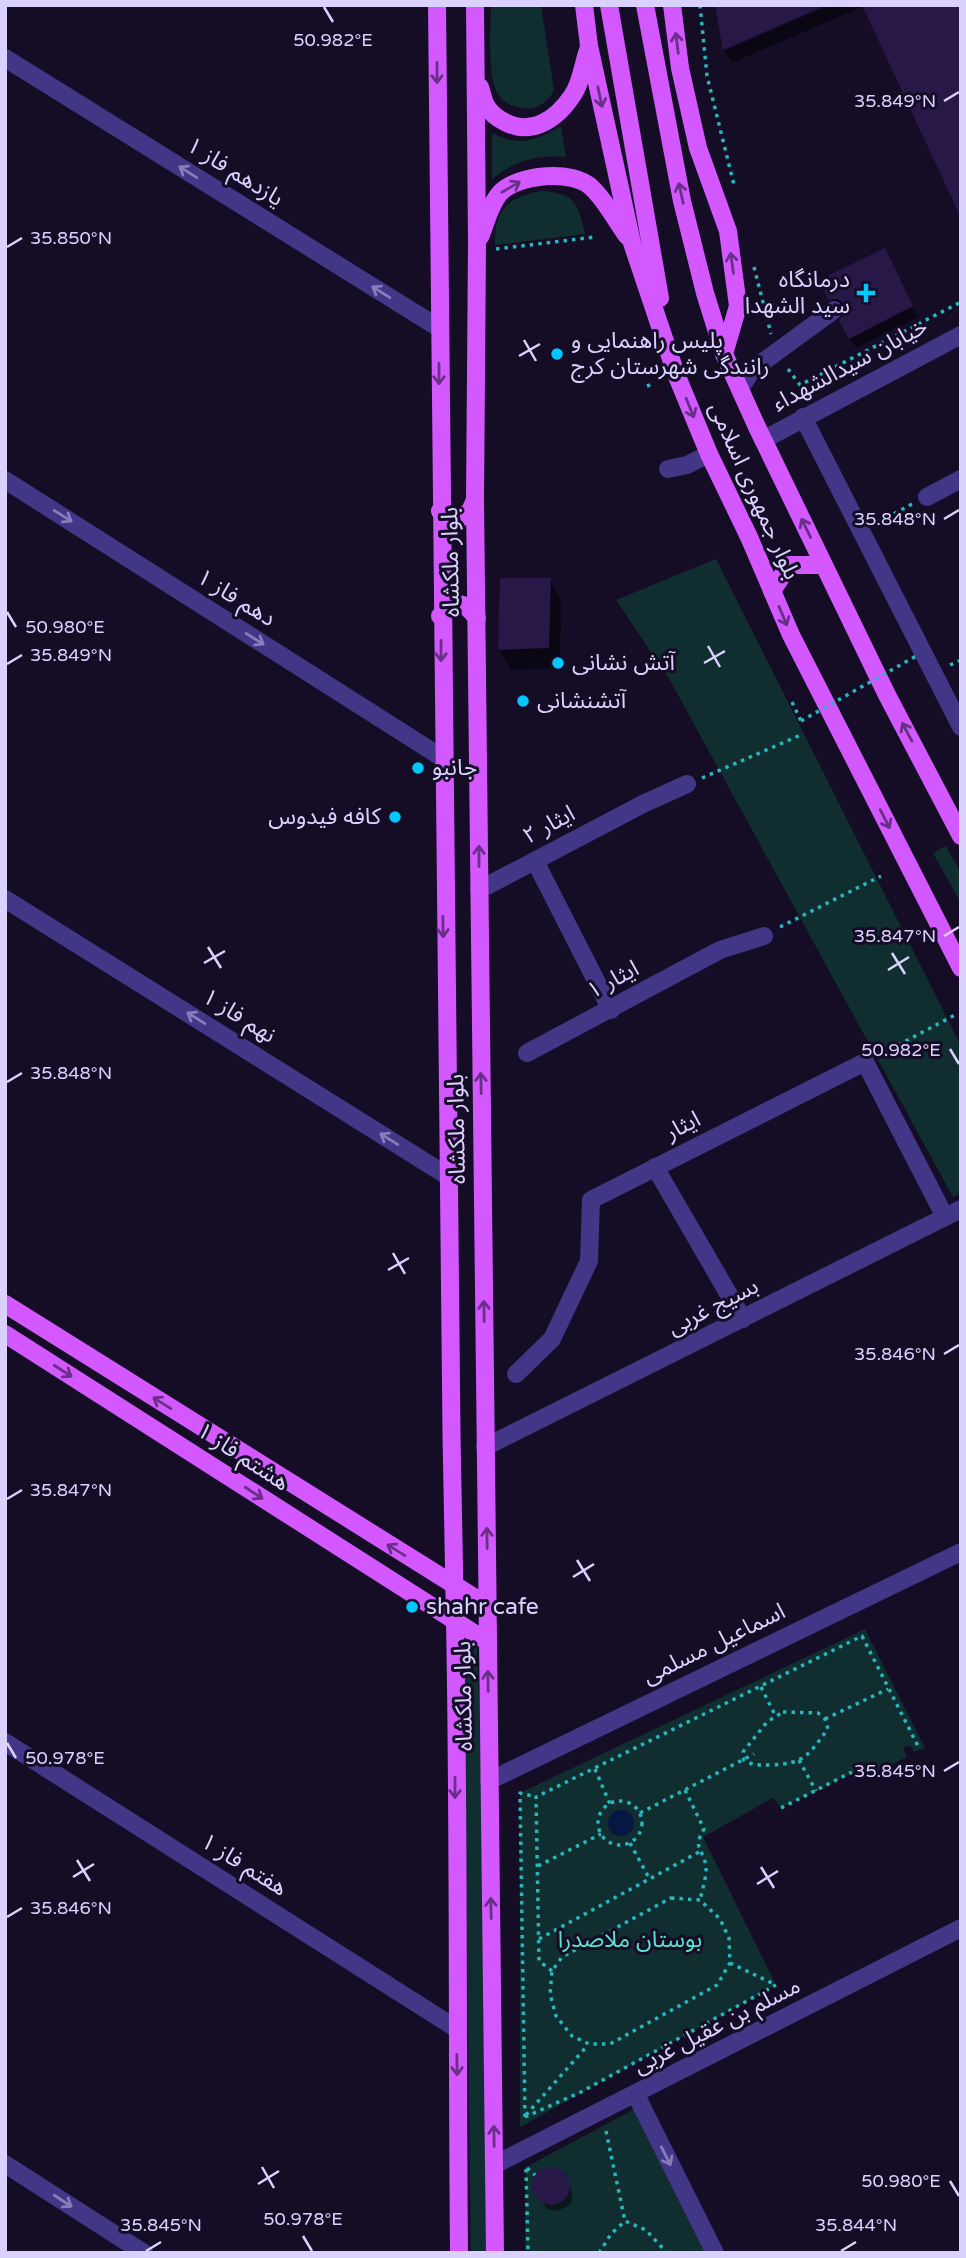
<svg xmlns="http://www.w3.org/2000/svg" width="966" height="2258" font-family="'Varela Round','Noto Sans Arabic',sans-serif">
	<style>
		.green { fill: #102d2f }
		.water { fill: #071744 }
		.shadow { fill: #0007 }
		.building { fill: #271847 }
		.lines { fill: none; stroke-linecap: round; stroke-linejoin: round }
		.path { stroke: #28b5bc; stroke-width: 3.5; stroke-dasharray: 3.5 5; stroke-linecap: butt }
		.minor { stroke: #423686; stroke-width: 18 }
		.major { stroke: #d358ff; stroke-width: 18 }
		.path-bridge { stroke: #28b5bc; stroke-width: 3.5; stroke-dasharray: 3.5 5; stroke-linecap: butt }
		.oneway { stroke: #6a2f87 }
		.oneway2 { stroke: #877cbc }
		.ticks { fill: none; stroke: #dbd1ff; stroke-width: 2.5 }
		.poi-dot { fill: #00c8fc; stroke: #140d25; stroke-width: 2.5 }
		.labels { text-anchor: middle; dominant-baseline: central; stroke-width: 6; stroke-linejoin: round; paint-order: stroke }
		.street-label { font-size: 23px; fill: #dbd1ff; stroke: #140d25 }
		.poi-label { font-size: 23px; fill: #dbd1ff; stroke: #140d25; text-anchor: start }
		.park-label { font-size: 23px; fill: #57e5d1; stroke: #140d25 }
		.ticks-label { font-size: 18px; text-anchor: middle; fill: #dbd1ff; stroke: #140d25; stroke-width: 6; stroke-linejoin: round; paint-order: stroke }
	</style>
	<rect width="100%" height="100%" fill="#140d25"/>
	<!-- green -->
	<g class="green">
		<path d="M 491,5 L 541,5 L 554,90 C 549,101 538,110 525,108 C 516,107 506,105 500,97 C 486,80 491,28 491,5 Z"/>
		<path d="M 561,126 L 566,157 C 536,155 516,160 492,179 L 492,133 C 521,147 535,141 561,126 Z"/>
		<path d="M 541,191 C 575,193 578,203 585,234 L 495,245 C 494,210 508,197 541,191 Z"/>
		<path d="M 716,559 L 961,1046 L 961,1193 L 953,1197 L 671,682 L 616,600 Z"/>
		<path d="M 946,846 L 961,873 L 961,903 L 933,853 Z"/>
		<path d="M 865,1629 L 925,1748 L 914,1752 L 910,1745 L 903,1748 L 907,1757 L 862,1779 L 857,1771 L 781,1808 L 773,1798 L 703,1837 L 776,1985 L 520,2127 L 520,1793 Z"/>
		<path d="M 463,1640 L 477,1646 L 483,1806 L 489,2253 L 471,2253 Z"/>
		<path d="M 636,2108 L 710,2253 L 525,2253 L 526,2167 Z"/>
	</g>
	<!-- water -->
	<circle class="water" cx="621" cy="1823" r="13"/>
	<!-- shadow -->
	<g class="shadow">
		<path d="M 717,5 L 727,50 L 830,5 L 961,5 L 864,6 L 732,63 L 724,50 Z"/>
		<path d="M 890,261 L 918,317 L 856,348 L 850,338 L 846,309 L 837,310 L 830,299 Z"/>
		<path d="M 550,580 L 561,600 L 560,668 L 511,670 L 499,650 Z"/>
		<path d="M 546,2169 L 557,2170 L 570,2185 L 572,2196 L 571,2202 L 568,2206 L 557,2211 L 547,2209 L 535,2193 L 533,2187 L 536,2176 Z"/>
	</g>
	<!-- building -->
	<g class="building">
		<path d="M 715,5 L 826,5 L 723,50 Z"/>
		<path d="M 862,5 L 961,5 L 961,218 Z"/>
		<path d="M 885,248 L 913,306 L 849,339 L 839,320 L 845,314 L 844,304 L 838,299 L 829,300 L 819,280 Z"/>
		<path d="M 500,578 L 551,578 L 549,648 L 498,650 Z"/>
		<circle cx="551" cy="2186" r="19"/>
	</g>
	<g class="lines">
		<!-- path -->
		<g class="path">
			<path d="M 700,5 L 707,76 L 734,185"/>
			<path d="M 496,249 L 595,237"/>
			<path d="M 754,267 L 771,334"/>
			<path d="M 788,369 L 800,385 L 961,302"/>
			<path d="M 647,386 L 655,383"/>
			<path d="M 879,522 L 912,504"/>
			<path d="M 950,665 L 961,660"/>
			<path d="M 792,702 L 801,721"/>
			<path d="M 702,778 L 803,734"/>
			<path d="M 780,927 L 881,876"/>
			<path d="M 883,1053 L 955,1015"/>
			<path d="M 761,1687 L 775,1715"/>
			<path d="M 783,1712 L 818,1713 L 825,1719 L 828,1729 C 808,1755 805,1764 770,1765 C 760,1765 753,1766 744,1760 L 743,1752 L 767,1722 Z"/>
			<path d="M 825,1719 L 888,1689"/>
			<path d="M 799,1760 L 816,1791"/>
			<path d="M 595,1769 L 610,1804"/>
			<path d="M 685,1790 L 704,1829 C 692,1849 703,1848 706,1866 C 707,1876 702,1891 700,1900"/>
			<circle cx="620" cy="1823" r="22"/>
			<path d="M 781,1808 L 852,1772"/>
			<path d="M 640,1813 L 754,1754"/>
			<path d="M 630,1843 L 649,1878"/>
			<path d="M 538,1866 L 601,1834"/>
			<path d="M 671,1898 L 700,1900 L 720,1919 L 729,1938 L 730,1963 L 717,1985 L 610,2044 L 589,2044 L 572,2036 L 556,2016 L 550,1994 L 552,1971 L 562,1957 Z"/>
			<path d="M 539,1939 L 699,1852"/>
			<path d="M 730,1963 L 776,1985"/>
			<path d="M 552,1971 L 539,1961 L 536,1797 L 862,1636 L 919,1748"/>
			<path d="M 526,2115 L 588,2045"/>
			<path d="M 525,2117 L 520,1793 L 536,1797"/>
			<path d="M 525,2117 L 581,2092 L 776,1985"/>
			<path d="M 606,2131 L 625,2221"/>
			<path d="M 527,2168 L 535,2175"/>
			<path d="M 526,2169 L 528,2253"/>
			<path d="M 599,2253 L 611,2234 L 625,2221 L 646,2230 L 667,2253"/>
		</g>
		<!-- minor -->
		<g class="minor">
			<path d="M 5,58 L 439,328"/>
			<path d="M 740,389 L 752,370 L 834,310"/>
			<path d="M 803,417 L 961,727"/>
			<path d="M 763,440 L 961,335"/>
			<path d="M 668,469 L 687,465 L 709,454"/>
			<path d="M 5,480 L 441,757"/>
			<path d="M 927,497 L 961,479"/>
			<path d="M 535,861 L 611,1010"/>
			<path d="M 479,890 L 643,804 L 687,784"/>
			<path d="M 5,899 L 446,1175"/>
			<path d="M 527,1053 L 720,950 L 764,936"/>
			<path d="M 655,1167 L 743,1319"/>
			<path d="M 516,1374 L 552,1339 L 589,1261 L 591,1200 L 865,1062 L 945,1217"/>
			<path d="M 485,1447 L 961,1209"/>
			<path d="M 5,1742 L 457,2029"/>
			<path d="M 489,1781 L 961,1552"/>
			<path d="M 636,2095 L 715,2253"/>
			<path d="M 5,2164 L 144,2253"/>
			<path d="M 494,2165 L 961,1928"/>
		</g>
		<!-- major -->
		<g class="major">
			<path d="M 437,5 C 440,544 444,1082 455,1620 C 459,1831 457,2042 459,2253"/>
			<path d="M 475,5 L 477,244 L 475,500 L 495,2253"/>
			<path d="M 584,5 L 589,46 L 632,243 L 676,374 L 709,454 L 749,537 L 791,635 L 961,968"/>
			<path d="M 609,5 L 660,298"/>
			<path d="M 645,5 L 682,201 L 705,293 L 724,354 L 757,427 L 887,695 L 961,836"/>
			<path d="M 672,5 L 680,68 L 698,148 L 728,231 L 738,306 L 724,354"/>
			<path d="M 480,87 C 482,93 483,101 487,107 C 491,113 497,118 503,121 C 530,137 556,120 572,96 C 581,84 583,64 588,50"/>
			<path d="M 480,237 C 486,223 490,204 500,193 C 518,174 573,169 592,188 C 605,200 616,221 627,236"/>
			<path d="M 440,511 L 451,519 L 458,520 L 470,511 L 475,500"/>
			<path d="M 772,591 L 789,565 L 823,565"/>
			<path d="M 440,616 C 458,601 461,599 477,618"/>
			<path d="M 5,1304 L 488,1606"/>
			<path d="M 5,1334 L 488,1642"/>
		</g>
		<!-- path-bridge -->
		<path class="path-bridge" d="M 801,721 L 918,655"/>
	</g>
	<!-- one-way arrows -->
	<defs><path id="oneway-shaft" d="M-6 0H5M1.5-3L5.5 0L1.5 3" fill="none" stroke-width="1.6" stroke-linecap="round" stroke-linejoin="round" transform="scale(1.75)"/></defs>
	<g class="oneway">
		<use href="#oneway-shaft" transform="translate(677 43) rotate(-97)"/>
		<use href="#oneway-shaft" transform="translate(437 73) rotate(90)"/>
		<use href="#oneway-shaft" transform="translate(600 97) rotate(78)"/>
		<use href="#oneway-shaft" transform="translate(511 187) rotate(-30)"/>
		<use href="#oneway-shaft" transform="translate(681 193) rotate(-102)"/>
		<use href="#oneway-shaft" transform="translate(732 263) rotate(-98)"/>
		<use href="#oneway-shaft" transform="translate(439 374) rotate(90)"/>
		<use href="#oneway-shaft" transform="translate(690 408) rotate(68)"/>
		<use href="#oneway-shaft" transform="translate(806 528) rotate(-116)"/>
		<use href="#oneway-shaft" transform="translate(783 616) rotate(67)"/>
		<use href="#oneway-shaft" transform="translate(441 651) rotate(90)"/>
		<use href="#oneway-shaft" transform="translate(907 732) rotate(-118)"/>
		<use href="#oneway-shaft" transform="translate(885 819) rotate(63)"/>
		<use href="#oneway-shaft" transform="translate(479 856) rotate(-90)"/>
		<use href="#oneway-shaft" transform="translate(443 927) rotate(89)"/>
		<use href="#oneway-shaft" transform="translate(481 1083) rotate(-91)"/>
		<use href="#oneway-shaft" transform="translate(484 1311) rotate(-91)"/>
		<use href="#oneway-shaft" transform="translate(63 1371) rotate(33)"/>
		<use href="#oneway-shaft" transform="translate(162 1403) rotate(-148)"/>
		<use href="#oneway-shaft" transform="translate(254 1493) rotate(33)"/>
		<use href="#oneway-shaft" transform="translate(487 1538) rotate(-91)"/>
		<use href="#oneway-shaft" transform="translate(396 1550) rotate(-148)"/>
		<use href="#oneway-shaft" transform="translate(488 1681) rotate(-91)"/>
		<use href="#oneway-shaft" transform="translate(455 1788) rotate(90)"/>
		<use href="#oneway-shaft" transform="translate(491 1908) rotate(-91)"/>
		<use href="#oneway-shaft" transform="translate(457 2065) rotate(89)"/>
		<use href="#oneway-shaft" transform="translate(494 2136) rotate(-91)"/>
	</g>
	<g class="oneway2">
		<use href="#oneway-shaft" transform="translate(188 172) rotate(-148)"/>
		<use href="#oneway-shaft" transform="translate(381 292) rotate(-148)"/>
		<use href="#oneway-shaft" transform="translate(63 516) rotate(32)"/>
		<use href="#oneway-shaft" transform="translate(255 639) rotate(32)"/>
		<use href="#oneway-shaft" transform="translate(196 1018) rotate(-148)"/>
		<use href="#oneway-shaft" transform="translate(389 1139) rotate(-148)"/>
		<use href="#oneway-shaft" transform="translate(666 2156) rotate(63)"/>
		<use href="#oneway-shaft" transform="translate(63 2201) rotate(33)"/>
	</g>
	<!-- ticks -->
	<path class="ticks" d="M 324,7 L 333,22M 944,101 L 959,92M 7,247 L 22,238M 524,340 L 536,361M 519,356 L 540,344M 944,519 L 959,510M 7,612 L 16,627M 708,646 L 720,667M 704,663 L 725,651M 7,664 L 22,655M 944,936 L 959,927M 208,947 L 221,968M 892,953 L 905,974M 204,963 L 225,951M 888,970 L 909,957M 950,1049 L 959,1064M 7,1082 L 22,1073M 393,1253 L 405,1274M 388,1270 L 409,1258M 944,1354 L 959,1345M 7,1499 L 22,1490M 577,1560 L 590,1581M 573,1577 L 594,1564M 7,1743 L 16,1758M 944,1771 L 959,1762M 77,1860 L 90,1881M 761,1867 L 774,1888M 73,1877 L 94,1864M 757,1884 L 778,1871M 7,1917 L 22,1908M 262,2167 L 274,2188M 950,2181 L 959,2196M 258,2184 L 279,2171M 303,2236 L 312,2251M 146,2251 L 161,2242M 841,2251 L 856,2242"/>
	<!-- markers -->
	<g class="poi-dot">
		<path d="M862.5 282.5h7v7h7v7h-7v7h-7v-7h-7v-7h7z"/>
		<circle cx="557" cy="354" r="7"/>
		<circle cx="558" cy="663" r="7"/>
		<circle cx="523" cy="701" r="7"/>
		<circle cx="418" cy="768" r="7"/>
		<circle cx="395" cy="817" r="7"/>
		<circle cx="412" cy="1607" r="7"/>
	</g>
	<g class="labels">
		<!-- street labels -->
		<g class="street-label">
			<text transform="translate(235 172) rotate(32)">یازدهم فاز ۱</text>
			<text transform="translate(850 365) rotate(-28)">خیابان سیدالشهداء</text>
			<text transform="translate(754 491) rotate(66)">بلوار جمهوری اسلامی</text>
			<text transform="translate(451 562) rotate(-91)">بلوار ملکشاه</text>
			<text transform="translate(236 598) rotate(32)">دهم فاز ۱</text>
			<text transform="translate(549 825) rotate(-28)">ایثار ۲</text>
			<text transform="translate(613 980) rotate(-28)">ایثار ۱</text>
			<text transform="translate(239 1016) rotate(32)">نهم فاز ۱</text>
			<text transform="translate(683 1126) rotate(-27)">ایثار</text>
			<text transform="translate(457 1129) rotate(-91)">بلوار ملکشاه</text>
			<text transform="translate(713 1307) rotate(-27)">بسیج غربی</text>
			<text transform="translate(243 1457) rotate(33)">هشتم فاز ۱</text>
			<text transform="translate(714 1644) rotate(-26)">اسماعیل مسلمی</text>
			<text transform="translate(464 1696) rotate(-91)">بلوار ملکشاه</text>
			<text transform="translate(244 1865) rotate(32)">هفتم فاز ۱</text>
			<text transform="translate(717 2026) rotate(-27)">مسلم بن عقیل غربی</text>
		</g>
		<!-- poi labels -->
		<g class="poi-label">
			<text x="850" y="280" text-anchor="end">درمانگاه<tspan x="850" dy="26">سید الشهدا</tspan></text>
			<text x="571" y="341">پلیس راهنمایی و<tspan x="571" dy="26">رانندگی شهرستان کرج</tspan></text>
			<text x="572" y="663">آتش نشانی</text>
			<text x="537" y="701">آتشنشانی</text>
			<text x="432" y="768">جانبو</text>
			<text x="381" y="817" text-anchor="end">كافه فيدوس</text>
			<text x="426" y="1607">shahr cafe</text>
		</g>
		<!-- park labels -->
		<g class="park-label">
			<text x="630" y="1940">بوستان ملاصدرا</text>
		</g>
	</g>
	<g class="ticks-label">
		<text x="333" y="46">50.982°E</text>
		<text x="895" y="107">35.849°N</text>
		<text x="71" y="244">35.850°N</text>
		<text x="895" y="525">35.848°N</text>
		<text x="65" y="633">50.980°E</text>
		<text x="71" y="661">35.849°N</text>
		<text x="895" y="942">35.847°N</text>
		<text x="901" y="1056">50.982°E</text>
		<text x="71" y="1079">35.848°N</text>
		<text x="895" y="1360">35.846°N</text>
		<text x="71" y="1496">35.847°N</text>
		<text x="65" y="1764">50.978°E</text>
		<text x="895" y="1777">35.845°N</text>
		<text x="71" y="1914">35.846°N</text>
		<text x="901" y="2187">50.980°E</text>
		<text x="303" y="2225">50.978°E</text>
		<text x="161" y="2231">35.845°N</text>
		<text x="856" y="2231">35.844°N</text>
	</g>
	<!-- border -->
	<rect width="966" height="2258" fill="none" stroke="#dbd1ff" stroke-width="14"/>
</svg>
